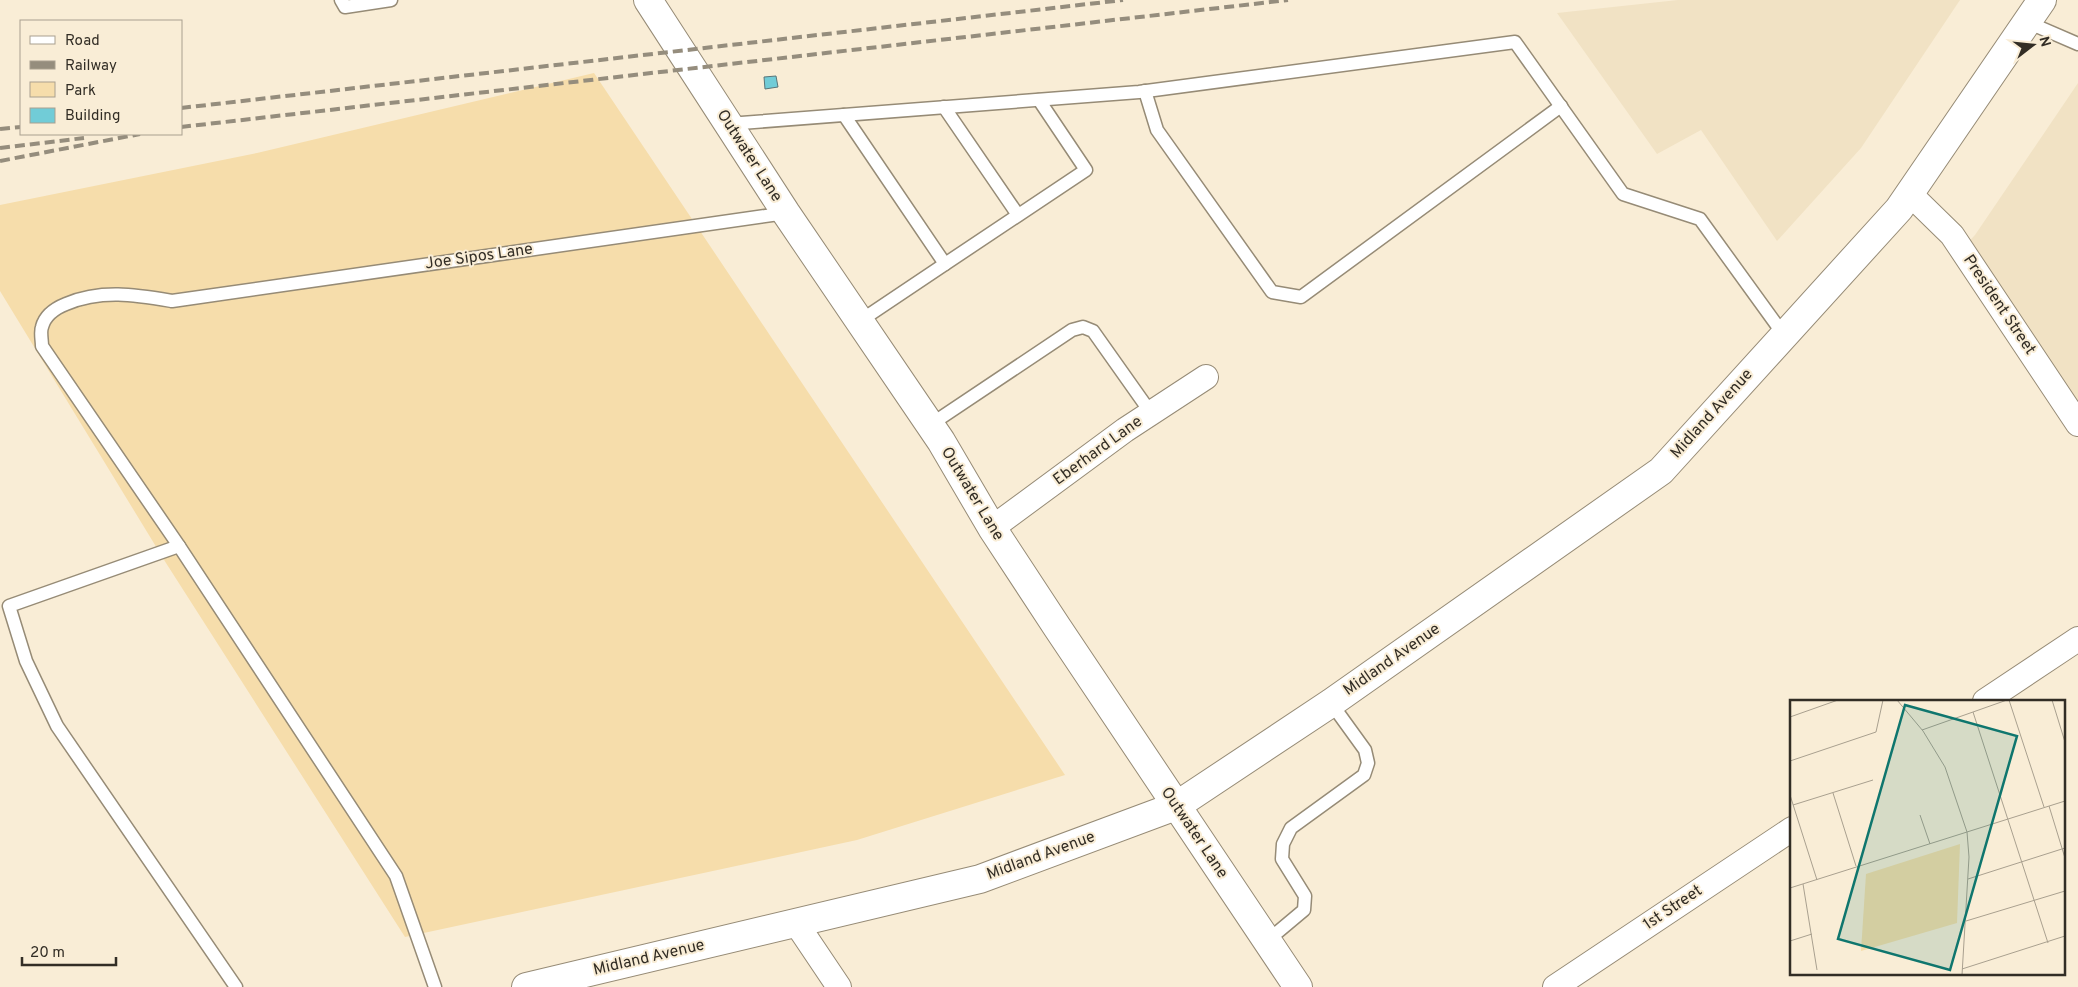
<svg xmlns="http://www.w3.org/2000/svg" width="2078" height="987" font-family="Overpass,sans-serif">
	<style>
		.built { fill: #f1e2c4 }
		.green { fill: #f6ddab }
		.building { fill: #71ccd7; stroke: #597579 }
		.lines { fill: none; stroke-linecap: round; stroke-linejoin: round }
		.lane-casing { stroke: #968b76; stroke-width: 15 }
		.street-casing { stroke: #968b76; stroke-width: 26 }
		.secondary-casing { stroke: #968b76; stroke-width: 30 }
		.lane { stroke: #fff; stroke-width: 12 }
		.street { stroke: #fff; stroke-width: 24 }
		.secondary { stroke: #fff; stroke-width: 28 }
		.rail { stroke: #958d7d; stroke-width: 4; stroke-dasharray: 10 5; stroke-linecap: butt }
		.labels { text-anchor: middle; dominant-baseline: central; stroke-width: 4; stroke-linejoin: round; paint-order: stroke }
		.street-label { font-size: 16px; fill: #322d25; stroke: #f9edd6 }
		.inset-road { fill: none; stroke: #a9a08f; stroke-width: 1 }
		.view { fill: #0f766e; fill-opacity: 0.15; stroke: #0f766e; stroke-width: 2.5 }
		.inset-edge { fill: none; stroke: #322d25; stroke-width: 2.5 }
	</style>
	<rect width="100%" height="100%" fill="#f9edd6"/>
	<!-- built -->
	<g class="built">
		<path d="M 1678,0 L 1960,0 L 1861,148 L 1777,241 L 1701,130 L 1657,154 L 1557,13 Z"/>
		<path d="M 2078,83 L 2078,430 L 1959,252 L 1975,235 Z"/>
	</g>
	<!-- green -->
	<path class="green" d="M 594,73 L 1065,775 L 857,840 L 405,937 L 166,563 L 0,291 L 0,205 L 257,153 Z"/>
	<!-- building -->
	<path class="building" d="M 776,76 L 778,87 L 765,89 L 764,77 Z"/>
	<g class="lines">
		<!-- lane casing -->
		<g class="lane-casing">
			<g id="lane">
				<path d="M 341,0 L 345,7 L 391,0"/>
				<path d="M 2027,22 L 2078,44"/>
				<path d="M 1145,91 L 1157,130 L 1272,292 L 1301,297 L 1561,106"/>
				<path d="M 944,107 L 1018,215"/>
				<path d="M 844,115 L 945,264 L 1086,170 L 1039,100"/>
				<path d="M 728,124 L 1139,92 L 1515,42 L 1623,194 L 1700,219 L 1784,335"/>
				<path d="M 860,321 L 945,264"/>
				<path d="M 930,425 L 1072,330 L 1083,327 L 1093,331 L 1151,413"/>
				<path d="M 179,546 L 9,606 L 26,661 L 57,726 L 236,987"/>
				<path d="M 1267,941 L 1304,910 L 1305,896 L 1282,859 L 1283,844 L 1291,828 L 1364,775 L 1368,763 L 1365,750 L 1331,703"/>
				<path d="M 435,987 L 396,876 L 179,546 L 42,346 C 42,340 40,332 42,327 C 45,315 56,308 66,304 C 102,289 136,295 172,301 L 786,213"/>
			</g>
		</g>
		<!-- street casing -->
		<g class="street-casing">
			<g id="street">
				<path d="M 1910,194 L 1952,235 L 2078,424"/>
				<path d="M 992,528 L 1125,430 L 1206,377"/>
				<path d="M 1985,701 L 2078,639"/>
				<path d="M 796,923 L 839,987"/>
				<path d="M 1555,987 L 1792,829"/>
			</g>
		</g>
		<!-- secondary casing -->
		<g class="secondary-casing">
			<g id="secondary">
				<path d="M 648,0 L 786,213 L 941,441 L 992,528 L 1057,627 L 1298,987"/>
				<path d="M 526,987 L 980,879 L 1176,806 L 1331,703 L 1661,471 L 1899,209 L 2042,0"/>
			</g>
		</g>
		<!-- lane -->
		<use href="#lane" class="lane"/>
		<!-- street -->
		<use href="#street" class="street"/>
		<!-- secondary -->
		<use href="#secondary" class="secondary"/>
		<!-- rail -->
		<g class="rail">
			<path d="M 181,108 L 1123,0"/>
			<path d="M 181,127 L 1288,0"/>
			<path d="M 0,129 L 21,127"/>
			<path d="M 0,148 L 84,138"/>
			<path d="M 0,161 L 140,134"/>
		</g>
	</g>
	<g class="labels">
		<!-- street labels -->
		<g class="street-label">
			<text transform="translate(749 156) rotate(57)">Outwater Lane</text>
			<text transform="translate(479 257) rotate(-8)">Joe Sipos Lane</text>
			<text transform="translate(1999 305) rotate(56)">President Street</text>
			<text transform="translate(1712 414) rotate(-48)">Midland Avenue</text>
			<text transform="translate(1098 451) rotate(-36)">Eberhard Lane</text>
			<text transform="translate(972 494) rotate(59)">Outwater Lane</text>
			<text transform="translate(1392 660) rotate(-35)">Midland Avenue</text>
			<text transform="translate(1194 833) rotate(56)">Outwater Lane</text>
			<text transform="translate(1041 856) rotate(-20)">Midland Avenue</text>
			<text transform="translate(1673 908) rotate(-34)">1st Street</text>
			<text transform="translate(649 958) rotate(-13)">Midland Avenue</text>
		</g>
	</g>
	<!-- overview -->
	<g transform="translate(1790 700)">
		<rect width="275" height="275" fill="#f9edd6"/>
		<path d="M 170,144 L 167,223 L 71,251 L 76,174 Z" fill="#f6ddab"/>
		<path class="inset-road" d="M 107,0 L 133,31 L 155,67 L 177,132 L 179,157 L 172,275M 219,0 L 254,107M 262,0 L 275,42M 183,12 L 258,243M 0,17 L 48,0M 132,30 L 217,0M 0,61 L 86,32 L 93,0M 43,93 L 66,166M 0,95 L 27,180M 3,105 L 83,80M 259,106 L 275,158M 130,115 L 140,144M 178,179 L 275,148M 13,184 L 27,270M 0,188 L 275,101M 176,221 L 275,191M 0,241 L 22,234M 172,269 L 275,236"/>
		<path class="view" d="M 115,5 L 227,36 L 160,270 L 48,239 Z"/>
		<rect width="275" height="275" class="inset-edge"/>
	</g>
	<!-- legend -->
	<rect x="20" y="20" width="162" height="115" fill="#f9edd6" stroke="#a9a08f"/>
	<rect x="30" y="36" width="25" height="8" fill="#ffffff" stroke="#a9a08f"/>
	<text x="65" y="45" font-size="15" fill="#322d25">Road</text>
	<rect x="30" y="61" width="25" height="8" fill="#958d7d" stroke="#a9a08f"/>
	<text x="65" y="70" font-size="15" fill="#322d25">Railway</text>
	<rect x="30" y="82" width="25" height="15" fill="#f6ddab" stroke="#a9a08f"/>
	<text x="65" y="95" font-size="15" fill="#322d25">Park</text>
	<rect x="30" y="108" width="25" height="15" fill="#71ccd7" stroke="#a9a08f"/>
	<text x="65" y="120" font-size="15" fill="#322d25">Building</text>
	<!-- north arrow -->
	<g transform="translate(2033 45) rotate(74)" stroke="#f9edd6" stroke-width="4" paint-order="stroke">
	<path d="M0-4L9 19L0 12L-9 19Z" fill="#322d25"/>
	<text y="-8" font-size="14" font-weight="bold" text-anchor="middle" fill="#322d25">N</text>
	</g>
	<!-- scale -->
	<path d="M22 957v8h94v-8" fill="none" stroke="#322d25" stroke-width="2.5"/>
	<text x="30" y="957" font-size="15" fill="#322d25" stroke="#f9edd6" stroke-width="4" paint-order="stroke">20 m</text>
</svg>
